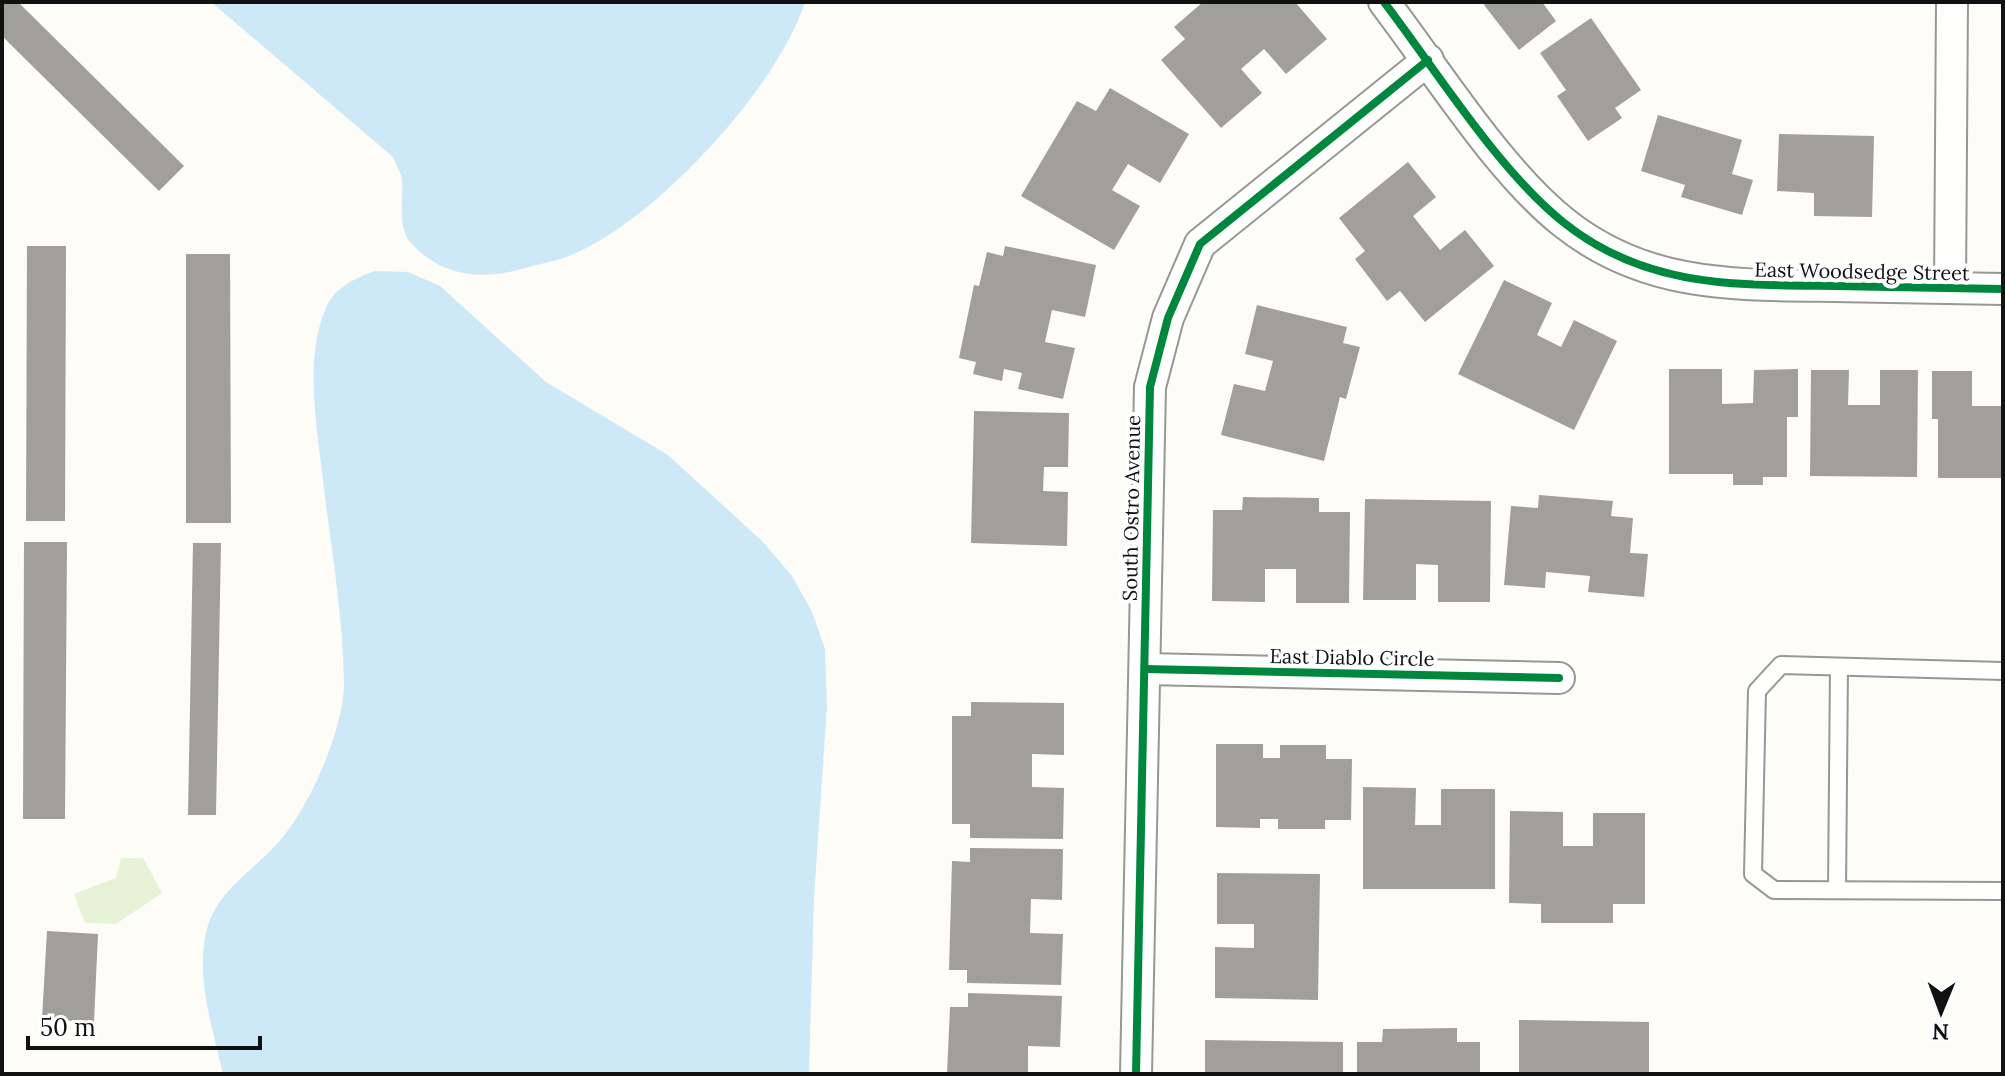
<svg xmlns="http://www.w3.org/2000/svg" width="2005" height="1076" font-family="Lora,serif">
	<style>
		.green { fill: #e7f3d7 }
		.water { fill: #cde8f7 }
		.building { fill: #a19f9c }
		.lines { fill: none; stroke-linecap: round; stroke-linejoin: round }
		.service-casing { stroke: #979795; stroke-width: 20 }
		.minor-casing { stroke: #979795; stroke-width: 34 }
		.service { stroke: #fffffe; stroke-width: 16 }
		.minor { stroke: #fffffe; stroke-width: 30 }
		.cycleway-casing { stroke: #fff; stroke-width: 13 }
		.cycleway { stroke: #00873e; stroke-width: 8 }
		.labels { text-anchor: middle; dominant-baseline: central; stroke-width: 8; stroke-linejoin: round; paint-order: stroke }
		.street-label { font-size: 20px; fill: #111; stroke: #fff }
	</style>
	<rect width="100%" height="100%" fill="#fdfcf7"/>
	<!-- green -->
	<path class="green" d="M 121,858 L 143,858 L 162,893 L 116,924 L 85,923 L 74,894 L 116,878 Z"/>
	<!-- water -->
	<g class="water">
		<path d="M 211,2 L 805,2 C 778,87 658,217 576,253 C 561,260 544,263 529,267 C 486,280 444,279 412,244 C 396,228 404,200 402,180 C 401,172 396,165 393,157 Z"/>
		<path d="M 375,271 L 408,272 L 440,286 L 546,382 L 668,455 L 763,542 L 792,576 L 812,612 L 825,649 L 827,706 L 814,897 L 809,1074 L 223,1074 C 212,1026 194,974 208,925 C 219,891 251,872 274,847 C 307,814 344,730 344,683 C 343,612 330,542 322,472 C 316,420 305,360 325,310 C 334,287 354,279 375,271 Z"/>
	</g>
	<!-- building -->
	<g class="building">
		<path d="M 2,2 L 18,2 L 184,166 L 159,191 L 2,36 Z"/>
		<path d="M 1203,2 L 1295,2 L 1327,39 L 1286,74 L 1264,49 L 1241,69 L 1262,93 L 1221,128 L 1161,60 L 1185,39 L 1174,27 Z"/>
		<path d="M 1488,2 L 1542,2 L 1556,21 L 1519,50 L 1484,5 Z"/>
		<path d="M 1591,18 L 1641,90 L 1615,108 L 1622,118 L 1588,141 L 1557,96 L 1566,90 L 1540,53 Z"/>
		<path d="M 1110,88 L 1189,134 L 1160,183 L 1128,164 L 1112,190 L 1140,206 L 1114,250 L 1021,196 L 1077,101 L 1096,111 Z"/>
		<path d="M 1658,115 L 1742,140 L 1732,174 L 1753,180 L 1742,215 L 1681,197 L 1685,185 L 1641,171 Z"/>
		<path d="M 1779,134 L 1874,136 L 1872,217 L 1814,216 L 1814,193 L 1777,191 Z"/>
		<path d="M 1408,162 L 1436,197 L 1413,216 L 1440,250 L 1465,230 L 1494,266 L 1425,322 L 1400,291 L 1387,301 L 1355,259 L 1365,251 L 1339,218 Z"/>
		<path d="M 27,246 L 66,246 L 65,521 L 26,521 Z"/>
		<path d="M 1005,246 L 1096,265 L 1085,317 L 1052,310 L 1045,342 L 1075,348 L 1063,399 L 1018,389 L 1022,373 L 1004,369 L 1002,381 L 973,374 L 976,362 L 959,358 L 974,285 L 979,286 L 987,252 L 1003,256 Z"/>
		<path d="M 186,254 L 230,254 L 231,523 L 186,523 Z"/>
		<path d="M 1504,280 L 1552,303 L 1537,335 L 1561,347 L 1574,320 L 1617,341 L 1574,430 L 1458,374 Z"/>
		<path d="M 1257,305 L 1347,327 L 1343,343 L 1360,347 L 1346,399 L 1340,397 L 1324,461 L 1221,435 L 1234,384 L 1265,391 L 1273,361 L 1245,354 Z"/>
		<path d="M 1669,369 L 1722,369 L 1722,404 L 1753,403 L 1754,370 L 1798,369 L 1798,417 L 1787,417 L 1787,477 L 1763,477 L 1763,485 L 1733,485 L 1733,474 L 1669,474 Z"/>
		<path d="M 1811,370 L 1849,370 L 1848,405 L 1880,405 L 1880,370 L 1918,370 L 1917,477 L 1810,476 Z"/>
		<path d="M 1932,371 L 1972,371 L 1972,406 L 2003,406 L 2003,478 L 1938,478 L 1938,419 L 1932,419 Z"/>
		<path d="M 974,411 L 1069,413 L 1068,467 L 1044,467 L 1043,491 L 1068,492 L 1067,546 L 971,543 Z"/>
		<path d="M 1539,495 L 1613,501 L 1611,516 L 1633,518 L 1630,553 L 1648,554 L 1644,597 L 1588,592 L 1590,576 L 1546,572 L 1545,588 L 1504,585 L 1511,506 L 1538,508 Z"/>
		<path d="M 1243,497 L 1319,498 L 1319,512 L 1350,512 L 1349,603 L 1296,603 L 1296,569 L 1265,569 L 1265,602 L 1212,601 L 1213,510 L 1242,510 Z"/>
		<path d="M 1365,499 L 1491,501 L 1490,602 L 1438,602 L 1438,565 L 1416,564 L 1416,600 L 1363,600 Z"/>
		<path d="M 24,542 L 67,542 L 65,819 L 23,819 Z"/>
		<path d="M 193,543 L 221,543 L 216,815 L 188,815 Z"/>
		<path d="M 971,702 L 1064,703 L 1064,755 L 1032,754 L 1032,787 L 1064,788 L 1063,839 L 970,838 L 970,824 L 952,824 L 952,716 L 971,716 Z"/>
		<path d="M 1216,744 L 1263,744 L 1263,758 L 1280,758 L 1280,745 L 1326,745 L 1326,759 L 1352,759 L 1351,820 L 1325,820 L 1325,829 L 1278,829 L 1278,819 L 1260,819 L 1260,828 L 1216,827 Z"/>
		<path d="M 1363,787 L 1416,788 L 1415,825 L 1441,825 L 1441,789 L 1495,789 L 1495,889 L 1363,889 Z"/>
		<path d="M 1510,811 L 1563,812 L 1563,846 L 1593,846 L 1593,813 L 1645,813 L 1645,904 L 1613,904 L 1613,923 L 1541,923 L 1541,904 L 1509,903 Z"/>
		<path d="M 970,848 L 1063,849 L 1062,900 L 1031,899 L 1030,933 L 1063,934 L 1061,985 L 967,983 L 967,970 L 949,970 L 952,861 L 970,862 Z"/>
		<path d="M 1217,873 L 1320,874 L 1318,1000 L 1215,998 L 1215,947 L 1254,948 L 1254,924 L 1217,924 Z"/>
		<path d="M 47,931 L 98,934 L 94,1022 L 42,1019 Z"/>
		<path d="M 968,993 L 1062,996 L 1060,1047 L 1028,1046 L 1028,1074 L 947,1074 L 950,1007 L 968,1007 Z"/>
		<path d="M 1519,1020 L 1649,1022 L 1649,1074 L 1519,1074 Z"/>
		<path d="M 1457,1028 L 1457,1042 L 1480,1042 L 1480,1074 L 1357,1074 L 1357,1042 L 1382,1042 L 1383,1029 Z"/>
		<path d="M 1205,1040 L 1343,1042 L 1343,1074 L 1205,1074 Z"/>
	</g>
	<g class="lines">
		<!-- service casing -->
		<g class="service-casing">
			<g id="service">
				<path d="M 2003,671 L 1781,665 L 1757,691 L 1753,874 L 1774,890 L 2003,891"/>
				<path d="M 1837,890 L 1839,667"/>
			</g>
		</g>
		<!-- minor casing -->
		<g class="minor-casing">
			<g id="minor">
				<path d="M 1384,2 C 1436,70 1498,170 1563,222 C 1645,288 1735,285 1834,286 C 1890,287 1947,288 2003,289"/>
				<path d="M 1950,288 L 1952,2"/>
				<path d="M 1145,669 L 1559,678"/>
				<path d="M 1136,1074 L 1150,387 L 1168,318 L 1200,244 L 1428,60"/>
			</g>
		</g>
		<!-- service -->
		<use href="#service" class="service"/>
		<!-- minor -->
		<use href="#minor" class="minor"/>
		<!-- cycleway casing -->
		<g class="cycleway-casing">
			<g id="cycleway">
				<path d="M 1384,2 C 1436,70 1498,170 1563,222 C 1645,288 1735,285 1834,286 C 1890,287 1947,288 2003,289"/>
				<path d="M 1145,669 L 1559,678"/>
				<path d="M 1136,1074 L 1150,387 L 1168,318 L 1200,244 L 1428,60"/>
			</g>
		</g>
		<!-- cycleway -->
		<use href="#cycleway" class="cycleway"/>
	</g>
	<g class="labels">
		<!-- street labels -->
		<g class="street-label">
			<text transform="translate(1862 271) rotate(1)">East Woodsedge Street</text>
			<text transform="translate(1131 508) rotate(-89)">South Ostro Avenue</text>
			<text transform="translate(1352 657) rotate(1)">East Diablo Circle</text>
		</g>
	</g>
	<!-- border -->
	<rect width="2005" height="1076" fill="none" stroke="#111111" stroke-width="8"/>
	<!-- north arrow -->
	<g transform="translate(1941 1012) rotate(181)" stroke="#ffffff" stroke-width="6" paint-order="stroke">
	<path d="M0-6L14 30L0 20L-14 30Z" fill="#111111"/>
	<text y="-12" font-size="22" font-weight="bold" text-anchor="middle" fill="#111111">N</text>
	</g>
	<!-- scale -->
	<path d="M28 1036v12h232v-12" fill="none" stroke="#111111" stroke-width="4"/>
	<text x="40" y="1036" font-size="24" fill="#111111" stroke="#ffffff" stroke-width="6" paint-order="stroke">50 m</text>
</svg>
